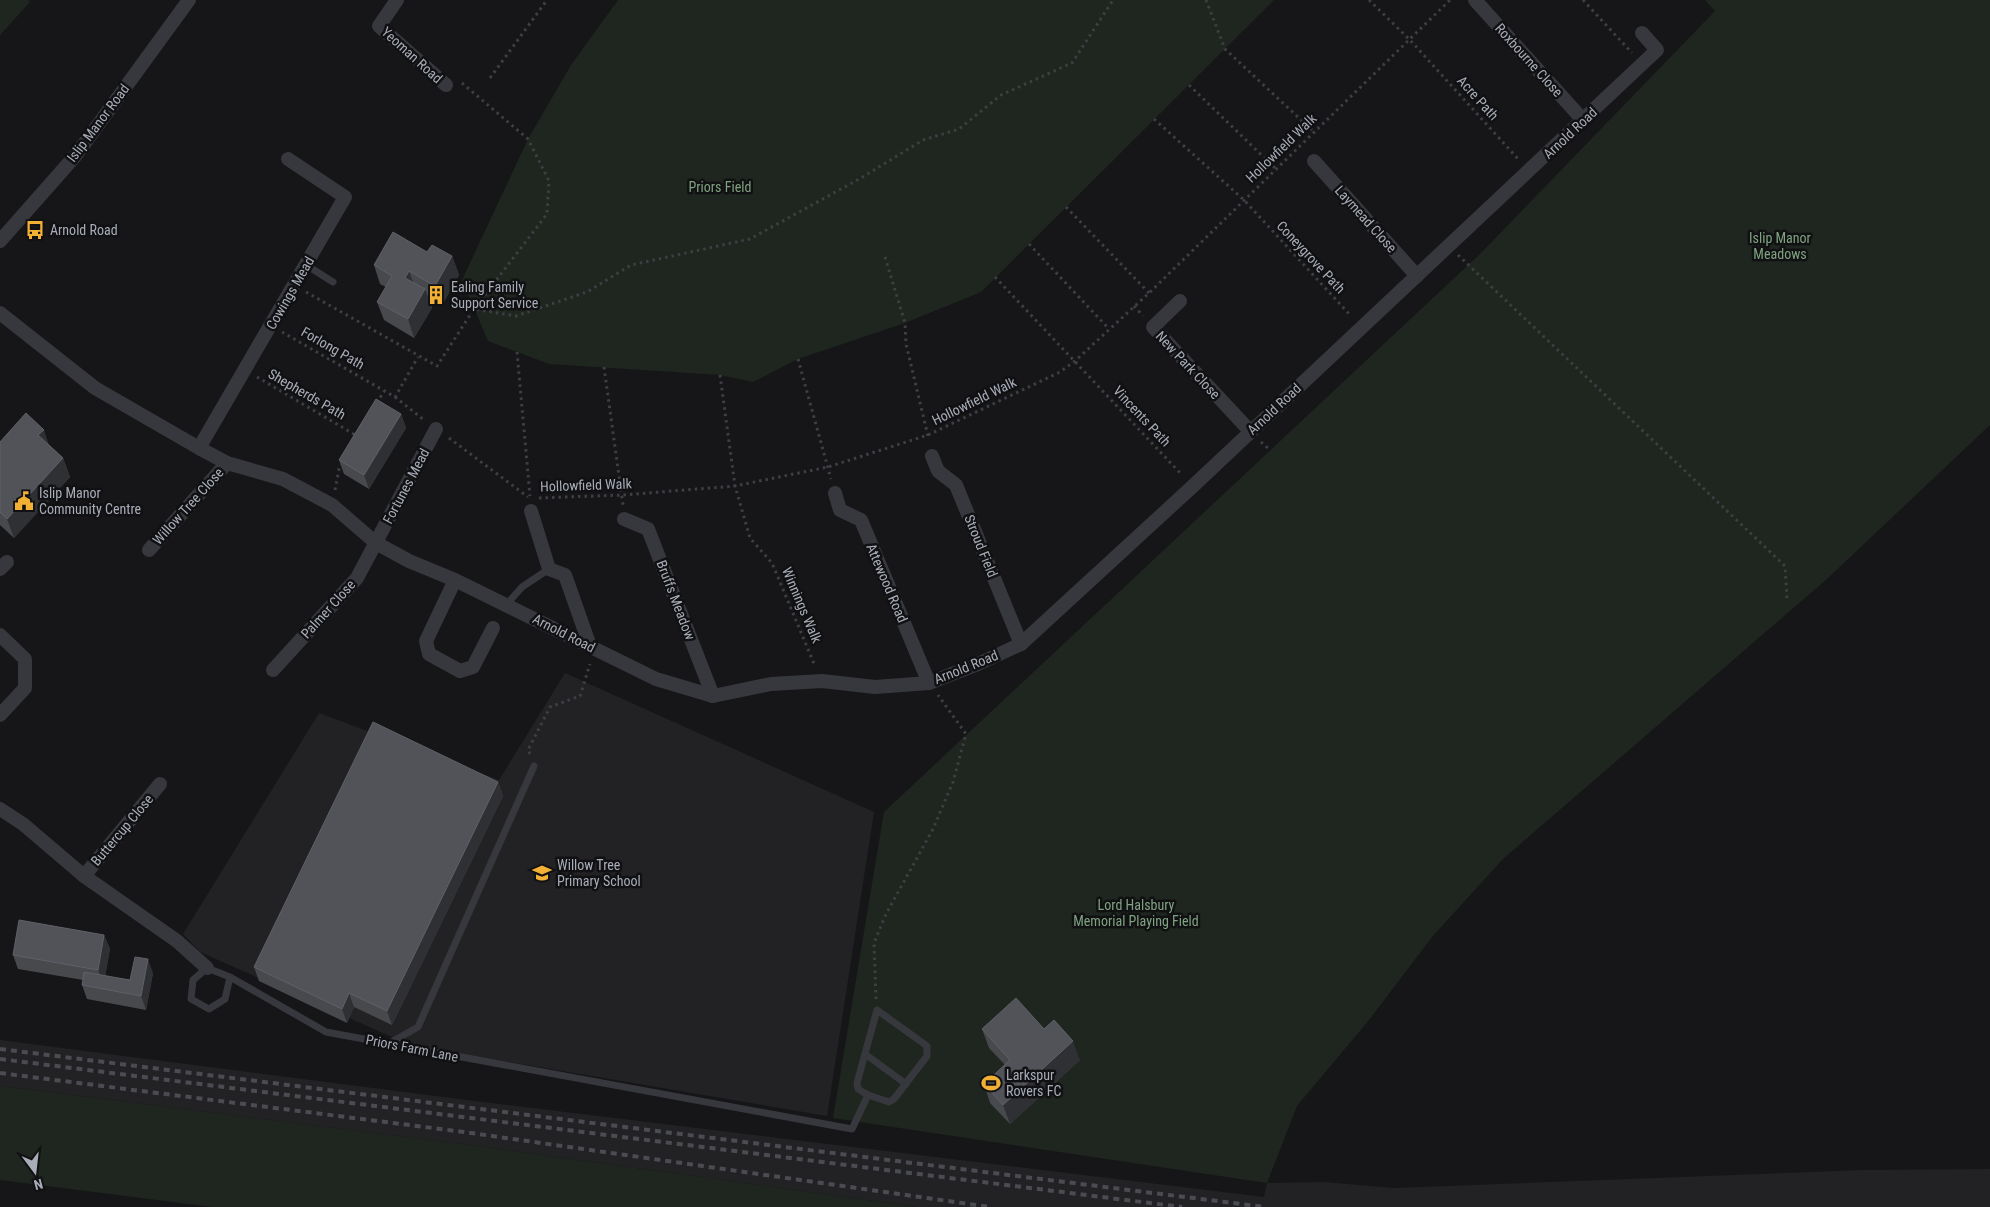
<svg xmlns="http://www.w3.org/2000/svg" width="1990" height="1207" font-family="'Roboto Condensed',sans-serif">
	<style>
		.built { fill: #222225 }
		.green { fill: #1e261f }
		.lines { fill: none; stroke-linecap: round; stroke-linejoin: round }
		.path { stroke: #3d3f44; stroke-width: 3; stroke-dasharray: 2.5 4; stroke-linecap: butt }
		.lane { stroke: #37383d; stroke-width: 7 }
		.street { stroke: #37383d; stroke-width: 14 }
		.rail { stroke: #4a4c52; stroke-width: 4; stroke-dasharray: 6 5; stroke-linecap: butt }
		.wall { fill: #47494d }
		.shaded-wall { fill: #2f3033 }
		.building { fill: #525359; stroke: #5f6168 }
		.labels { text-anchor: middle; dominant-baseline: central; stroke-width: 5; stroke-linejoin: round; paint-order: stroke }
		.street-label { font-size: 14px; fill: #a8adb8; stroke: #111113 }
		.park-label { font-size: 14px; fill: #7fa381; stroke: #111113 }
		.poi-label { font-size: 14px; fill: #a8adb8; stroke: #111113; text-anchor: start }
	</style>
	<rect width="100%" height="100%" fill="#161618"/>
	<!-- built -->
	<g class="built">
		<path d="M 565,673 L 874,812 L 827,1116 L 410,1045 L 200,952 L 183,934 L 319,713 L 499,780 Z"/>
		<path d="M 0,1040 L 467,1100 L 1264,1197 L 1267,1183 L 1324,1182 L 1394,1188 L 1863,1170 L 1990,1169 L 1990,1207 L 917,1207 L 462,1144 L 0,1086 Z"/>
	</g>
	<!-- green -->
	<g class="green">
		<path d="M 0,0 L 28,0 L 30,2 L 0,35 Z"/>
		<path d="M 618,0 L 1274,0 L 981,292 L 905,323 L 798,359 L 753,382 L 720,375 L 549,364 L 488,341 L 462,280 L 528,139 L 571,65 Z"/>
		<path d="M 1705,0 L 1990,0 L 1990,425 L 1827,579 L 1503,859 L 1432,937 L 1369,1020 L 1297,1106 L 1267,1183 L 833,1118 L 884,812 L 1481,253 L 1715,11 Z"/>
		<path d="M 0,1086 L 462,1144 L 917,1207 L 212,1207 L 0,1180 Z"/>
	</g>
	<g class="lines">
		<!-- path -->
		<g class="path">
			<path d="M 1206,0 L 1225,49 L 1314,132"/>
			<path d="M 1369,0 L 1410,40 L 1519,160"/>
			<path d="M 1583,0 L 1632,53"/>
			<path d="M 490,78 L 547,0"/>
			<path d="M 462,83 L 528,139 L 549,181 L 547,214 L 474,309"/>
			<path d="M 1189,85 L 1276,169"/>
			<path d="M 1154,119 L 1244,200 L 1351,316"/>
			<path d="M 1066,207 L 1149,293"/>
			<path d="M 1029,244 L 1109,329"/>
			<path d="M 1458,255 L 1785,566 L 1787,599"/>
			<path d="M 885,257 L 905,323 L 906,344 L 928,436"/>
			<path d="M 995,277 L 1182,475"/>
			<path d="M 306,292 L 437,366 L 474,309 L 516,316 L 587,292 L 631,265 L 750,239 L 861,178 L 923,140 L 959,129 L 1001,95 L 1072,63 L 1113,0"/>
			<path d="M 1134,306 L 1143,316"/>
			<path d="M 282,332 L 395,397 L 418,357"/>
			<path d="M 517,352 L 530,496"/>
			<path d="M 798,359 L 831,479"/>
			<path d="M 604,367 L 623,505"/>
			<path d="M 720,375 L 735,486 L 750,538 L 772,563 L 815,666"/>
			<path d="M 257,377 L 357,436"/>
			<path d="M 395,397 L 424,420"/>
			<path d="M 377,403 L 384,391"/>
			<path d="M 449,438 L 528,497"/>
			<path d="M 1261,442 L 1270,450"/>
			<path d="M 335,490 L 339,469 L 342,463"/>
			<path d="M 539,498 L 623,495 L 735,486 L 828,467 L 928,435 L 1060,372 L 1075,361 L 1149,293 L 1450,0"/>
			<path d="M 530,754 L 528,750 L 550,707 L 580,696 L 590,664"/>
			<path d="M 876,999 L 874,943 L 886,914 L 933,829 L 953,782 L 966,734 L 938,695"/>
		</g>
		<!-- lane -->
		<g class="lane">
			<path d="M 306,265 L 333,282"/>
			<path d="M 506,605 L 522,587 L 549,569"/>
			<path d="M 230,977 L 225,999 L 209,1009 L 191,999 L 193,980 L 207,968 L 230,977 L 326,1032 L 852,1129 L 868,1095"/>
			<path d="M 877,1010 L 927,1046 L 927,1056 L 894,1099 L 889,1102 L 868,1095 L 858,1089 L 857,1083 Z"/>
			<path d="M 388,1044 L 418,1027 L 534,766"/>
			<path d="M 865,1054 L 906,1084"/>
		</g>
		<!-- street -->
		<g class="street">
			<path d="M 397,0 L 379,26 L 446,85"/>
			<path d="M 1475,0 L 1583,120"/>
			<path d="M 1314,161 L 1417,276"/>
			<path d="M 0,241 L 76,155 L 189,0"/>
			<path d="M 1180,301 L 1153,327 L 1250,431"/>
			<path d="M 0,313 L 95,388 L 199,448 L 227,463 L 283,479 L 332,505 L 376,543 L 409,561 L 455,580 L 656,679 L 713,696 L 771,684 L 822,681 L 875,687 L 929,683 L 978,664 L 1021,644 L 1193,486 L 1657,50 L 1642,33"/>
			<path d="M 199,448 L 345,197 L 288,159"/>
			<path d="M 932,456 L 938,471 L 956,485 L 1021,644"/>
			<path d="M 835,493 L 840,510 L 861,520 L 929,683"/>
			<path d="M 531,511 L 549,569 L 565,575 L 590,646"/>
			<path d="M 624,519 L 648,529 L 713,696"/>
			<path d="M 149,550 L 227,463"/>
			<path d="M 0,569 L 7,562"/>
			<path d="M 455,580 L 426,641 L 429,654 L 460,671 L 473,667 L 493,628"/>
			<path d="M 0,635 L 25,659 L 25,688 L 0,715"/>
			<path d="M 273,670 L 357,578 L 436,429"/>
			<path d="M 0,809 L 23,824 L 84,876 L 177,941 L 207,968"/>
			<path d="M 84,876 L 160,784"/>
		</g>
		<!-- rail -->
		<g class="rail">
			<path d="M 0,1049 L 1265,1207"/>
			<path d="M 0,1059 L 1182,1207"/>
			<path d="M 0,1073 L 464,1132 L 990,1207"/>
		</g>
	</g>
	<!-- wall -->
	<g class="wall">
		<path d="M 427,252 L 452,256 L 459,275 L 442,305 L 428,297 L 432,308 L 414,338 L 384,320 L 377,302 L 386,287 L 380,284 L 374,265 Z"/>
		<path d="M 401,414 L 406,428 L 369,489 L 344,474 L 339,460 Z"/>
		<path d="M 0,442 L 49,445 L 63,458 L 70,477 L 14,538 L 0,525 Z"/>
		<path d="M 498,782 L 503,796 L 392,1025 L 354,1007 L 347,1023 L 259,981 L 254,967 Z"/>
		<path d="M 104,935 L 110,949 L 105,976 L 130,980 L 153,973 L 146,1010 L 87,999 L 82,985 L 83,980 L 18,969 L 13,955 Z"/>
		<path d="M 982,1029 L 1044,1029 L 1080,1060 L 1010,1124 L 990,1103 L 984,1084 L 1005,1065 L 989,1048 Z"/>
	</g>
	<!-- shaded-wall -->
	<g class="shaded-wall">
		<path d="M 452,256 L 459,275 L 442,305 L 435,286 Z"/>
		<path d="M 409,271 L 416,290 L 405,278 Z"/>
		<path d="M 425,289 L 432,308 L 414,338 L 408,319 Z"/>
		<path d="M 401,414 L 406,428 L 369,489 L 364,475 Z"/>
		<path d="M 44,430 L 50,448 L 38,435 Z"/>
		<path d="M 63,458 L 70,477 L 14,538 L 7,519 Z"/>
		<path d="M 498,782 L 503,796 L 392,1025 L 387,1011 Z"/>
		<path d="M 104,935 L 110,949 L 104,984 L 98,970 Z"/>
		<path d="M 148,959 L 153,973 L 146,1010 L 141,996 Z"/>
		<path d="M 349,993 L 354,1007 L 347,1023 L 342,1009 Z"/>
		<path d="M 1073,1041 L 1080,1060 L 1010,1124 L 1003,1105 Z"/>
	</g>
	<!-- building -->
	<g class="building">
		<path d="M 393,232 L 427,252 L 432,245 L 452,256 L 435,286 L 409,271 L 405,278 L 425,289 L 408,319 L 377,302 L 392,276 L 374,265 Z"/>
		<path d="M 376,399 L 401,414 L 364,475 L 339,460 Z"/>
		<path d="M 26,413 L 44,430 L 38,435 L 63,458 L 7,519 L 0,512 L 0,442 Z"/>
		<path d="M 373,722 L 498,782 L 387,1011 L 349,993 L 342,1009 L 254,967 Z"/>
		<path d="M 19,920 L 104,935 L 98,970 L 13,955 Z"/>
		<path d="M 135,957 L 148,959 L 141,996 L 82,985 L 84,972 L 130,980 Z"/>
		<path d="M 1016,998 L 1044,1029 L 1054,1020 L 1073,1041 L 1003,1105 L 984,1084 L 1010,1060 L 982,1029 Z"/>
	</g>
	<!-- icons -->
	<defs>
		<g id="bus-bare" transform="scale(1.5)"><path d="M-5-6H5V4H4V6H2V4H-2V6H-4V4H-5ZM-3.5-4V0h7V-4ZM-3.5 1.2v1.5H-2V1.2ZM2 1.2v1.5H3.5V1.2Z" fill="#f2b134" stroke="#111113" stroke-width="2.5" paint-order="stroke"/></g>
		<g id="building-bare" transform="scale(1.5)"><path d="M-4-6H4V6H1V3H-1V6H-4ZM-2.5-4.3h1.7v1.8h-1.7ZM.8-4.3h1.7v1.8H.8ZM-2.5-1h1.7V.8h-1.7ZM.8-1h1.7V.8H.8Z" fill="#f2b134" stroke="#111113" stroke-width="2.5" paint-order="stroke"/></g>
		<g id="civic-bare" transform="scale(1.5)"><path d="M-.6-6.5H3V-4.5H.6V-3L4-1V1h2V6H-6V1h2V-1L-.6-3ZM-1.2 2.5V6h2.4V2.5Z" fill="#f2b134" stroke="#111113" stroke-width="2.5" paint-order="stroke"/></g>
		<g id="school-bare" transform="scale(1.5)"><path d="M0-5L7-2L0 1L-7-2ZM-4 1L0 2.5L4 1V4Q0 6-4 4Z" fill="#f2b134" stroke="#111113" stroke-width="2.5" paint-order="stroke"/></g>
		<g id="stadium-bare" transform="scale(1.5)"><path d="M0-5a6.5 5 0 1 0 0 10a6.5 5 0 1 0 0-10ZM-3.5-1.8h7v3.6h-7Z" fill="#f2b134" stroke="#111113" stroke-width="2.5" paint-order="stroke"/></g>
	</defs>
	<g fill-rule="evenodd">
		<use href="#bus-bare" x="35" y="230"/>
		<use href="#building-bare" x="436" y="295"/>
		<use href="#civic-bare" x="24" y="501"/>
		<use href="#school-bare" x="542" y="873"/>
		<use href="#stadium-bare" x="991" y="1083"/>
	</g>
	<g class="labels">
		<!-- street labels -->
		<g class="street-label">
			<text transform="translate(412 55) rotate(42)">Yeoman Road</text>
			<text transform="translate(1529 60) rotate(48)">Roxbourne Close</text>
			<text transform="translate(1478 98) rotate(48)">Acre Path</text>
			<text transform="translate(98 123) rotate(-53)">Islip Manor Road</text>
			<text transform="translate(1570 133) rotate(-43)">Arnold Road</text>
			<text transform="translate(1281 148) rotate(-44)">Hollowfield Walk</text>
			<text transform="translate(1366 219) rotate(48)">Laymead Close</text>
			<text transform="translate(1311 257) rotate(47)">Coneygrove Path</text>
			<text transform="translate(290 293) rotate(-60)">Cowings Mead</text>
			<text transform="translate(333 348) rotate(30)">Forlong Path</text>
			<text transform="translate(1188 365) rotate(47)">New Park Close</text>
			<text transform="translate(307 394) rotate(30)">Shepherds Path</text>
			<text transform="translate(974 401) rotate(-26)">Hollowfield Walk</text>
			<text transform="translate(1274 409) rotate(-43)">Arnold Road</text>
			<text transform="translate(1142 416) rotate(47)">Vincents Path</text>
			<text transform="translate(586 485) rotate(-2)">Hollowfield Walk</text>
			<text transform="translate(406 486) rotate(-62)">Fortunes Mead</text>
			<text transform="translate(188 506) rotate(-48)">Willow Tree Close</text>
			<text transform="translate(981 546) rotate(68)">Stroud Field</text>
			<text transform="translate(887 583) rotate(67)">Attewood Road</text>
			<text transform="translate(676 600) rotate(69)">Bruffs Meadow</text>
			<text transform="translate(802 605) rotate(67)">Winnings Walk</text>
			<text transform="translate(328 609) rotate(-48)">Palmer Close</text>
			<text transform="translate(564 633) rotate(27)">Arnold Road</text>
			<text transform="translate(966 667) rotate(-22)">Arnold Road</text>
			<text transform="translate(122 830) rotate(-50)">Buttercup Close</text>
			<text transform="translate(412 1048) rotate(11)">Priors Farm Lane</text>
		</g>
		<!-- park labels -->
		<g class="park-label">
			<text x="720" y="187">Priors Field</text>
			<text x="1780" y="238">Islip Manor<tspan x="1780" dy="16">Meadows</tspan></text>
			<text x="1136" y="905">Lord Halsbury<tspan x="1136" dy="16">Memorial Playing Field</tspan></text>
		</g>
		<!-- poi labels -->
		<g class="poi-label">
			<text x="50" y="230">Arnold Road</text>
			<text x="451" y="287">Ealing Family<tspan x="451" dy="16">Support Service</tspan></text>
			<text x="39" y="493">Islip Manor<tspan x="39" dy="16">Community Centre</tspan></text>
			<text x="557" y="865">Willow Tree<tspan x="557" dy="16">Primary School</tspan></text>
			<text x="1006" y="1075">Larkspur<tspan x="1006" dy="16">Rovers FC</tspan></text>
		</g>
	</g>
	<!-- north arrow -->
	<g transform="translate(35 1172) rotate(165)" stroke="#111113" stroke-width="4" paint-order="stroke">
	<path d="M0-4L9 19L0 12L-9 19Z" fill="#a8adb8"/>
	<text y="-8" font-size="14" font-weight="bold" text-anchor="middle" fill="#a8adb8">N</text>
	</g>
</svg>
